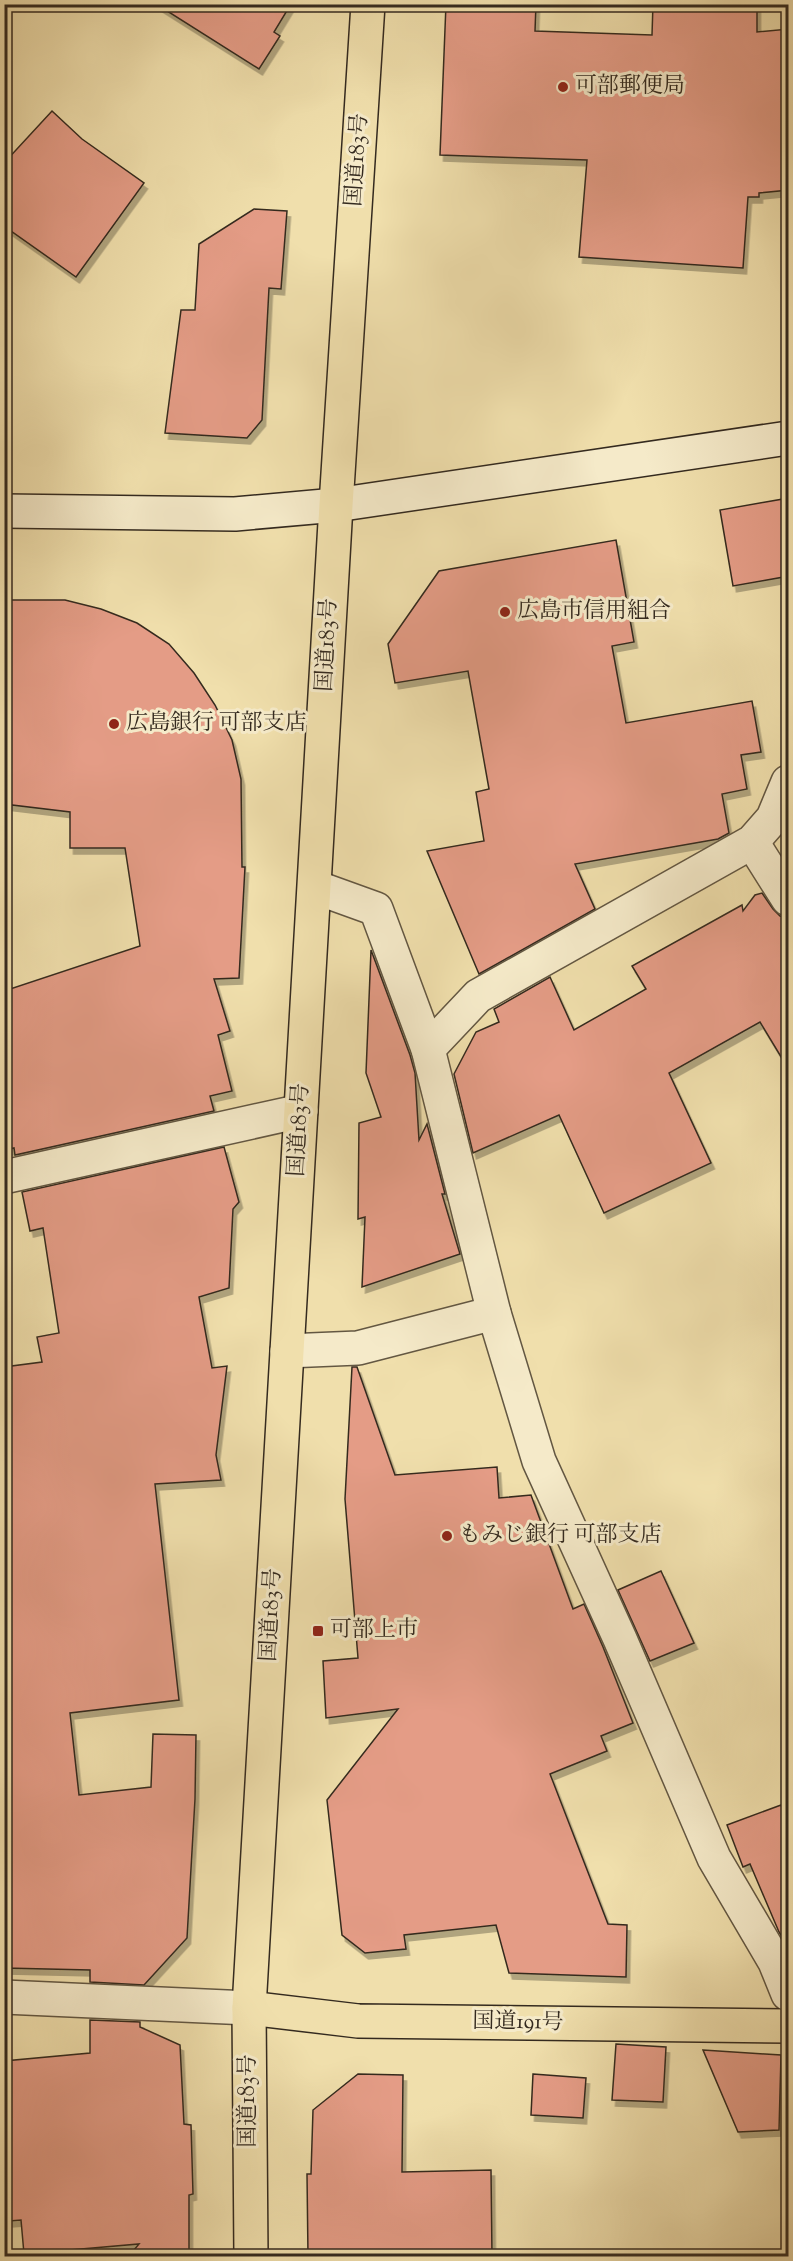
<svg xmlns="http://www.w3.org/2000/svg" width="793" height="2261" font-family="'Sorts Mill Goudy','Noto Serif JP',serif">
	<style>
		.building { fill: #e49c86; stroke: #342a1f; stroke-width: 1.5; filter: url(#shadow) }
		.lines { fill: none; stroke-linecap: round; stroke-linejoin: round }
		.street-casing { stroke: #635742; stroke-width: 36 }
		.secondary-casing { stroke: #342a1f; stroke-width: 36 }
		.highway-casing { stroke: #342a1f; stroke-width: 36 }
		.street { stroke: #f5eac9; stroke-width: 33 }
		.secondary { stroke: #f5eac9; stroke-width: 33 }
		.highway { stroke: #f0dfac; stroke-width: 33 }
		.poi-dot { fill: #8f2418; stroke: #f5eac9; stroke-width: 2 }
		.labels { text-anchor: middle; dominant-baseline: central; stroke-width: 6; stroke-linejoin: round; paint-order: stroke }
		.poi-label { font-size: 22px; fill: #342a1f; stroke: #f5eac9; text-anchor: start }
		.street-label { font-size: 22px; fill: #342a1f; stroke: #f5eac9 }
	</style>
	<defs>
		<filter id="shadow"><feDropShadow dx="3.5" dy="6" stdDeviation="0" flood-color="#0004"/></filter>
	</defs>
	<rect width="100%" height="100%" fill="#f0dfac"/>
	<filter id="stains"><feTurbulence type="fractalNoise" baseFrequency=".00333" numOctaves="4"/><feColorMatrix values="0 0 0 0 .2 0 0 0 0 .09 0 0 0 0 .02 0 0 0 .5 -.17"/></filter>
	<radialGradient id="worn" r=".72"><stop offset=".6" stop-color="#630" stop-opacity="0"/><stop offset="1" stop-color="#630" stop-opacity=".3"/></radialGradient>
	<!-- building -->
	<g class="building">
		<path d="M 156,4 L 291,4 L 274,32 L 280,36 L 259,69 Z"/>
		<path d="M 446,4 L 536,4 L 535,31 L 652,35 L 653,4 L 757,4 L 757,32 L 789,29 L 789,190 L 759,193 L 759,197 L 748,197 L 743,268 L 579,257 L 587,160 L 440,155 Z"/>
		<path d="M 52,111 L 82,139 L 144,183 L 76,277 L 4,226 L 4,163 Z"/>
		<path d="M 254,209 L 287,211 L 281,289 L 269,288 L 262,420 L 247,438 L 165,433 L 181,310 L 195,310 L 199,244 Z"/>
		<path d="M 789,498 L 789,576 L 733,586 L 720,510 Z"/>
		<path d="M 616,540 L 634,642 L 612,646 L 626,723 L 752,701 L 761,752 L 741,755 L 747,789 L 722,794 L 729,833 L 718,839 L 575,864 L 595,909 L 479,974 L 427,851 L 484,841 L 476,792 L 489,789 L 468,671 L 395,683 L 388,644 L 439,571 Z"/>
		<path d="M 4,600 L 65,600 L 101,609 L 137,623 L 169,644 L 194,673 L 215,705 L 232,740 L 241,779 L 242,867 L 245,867 L 239,978 L 214,979 L 230,1031 L 218,1035 L 232,1091 L 210,1096 L 214,1111 L 15,1155 L 14,1148 L 4,1150 L 4,991 L 140,946 L 125,848 L 70,848 L 70,812 L 4,804 Z"/>
		<path d="M 762,893 L 773,909 L 780,916 L 789,918 L 789,1070 L 760,1022 L 669,1073 L 711,1163 L 604,1213 L 559,1115 L 473,1153 L 454,1074 L 476,1032 L 499,1022 L 494,1009 L 550,977 L 574,1030 L 646,989 L 632,966 L 742,905 L 743,911 L 755,895 Z"/>
		<path d="M 371,950 L 410,1055 L 415,1073 L 419,1140 L 427,1124 L 445,1194 L 442,1194 L 460,1254 L 362,1287 L 365,1217 L 358,1219 L 359,1123 L 381,1117 L 366,1073 Z"/>
		<path d="M 224,1147 L 239,1202 L 233,1209 L 229,1288 L 199,1297 L 212,1368 L 227,1366 L 216,1455 L 221,1480 L 155,1484 L 179,1700 L 70,1713 L 79,1795 L 151,1787 L 153,1734 L 196,1735 L 195,1799 L 187,1938 L 144,1985 L 90,1982 L 90,1970 L 4,1968 L 4,1367 L 42,1362 L 37,1337 L 59,1333 L 43,1228 L 30,1231 L 22,1192 Z"/>
		<path d="M 352,1367 L 357,1367 L 395,1475 L 497,1467 L 499,1498 L 531,1495 L 573,1609 L 584,1604 L 603,1647 L 633,1723 L 601,1736 L 607,1751 L 550,1774 L 608,1924 L 627,1925 L 626,1977 L 509,1973 L 496,1925 L 404,1935 L 406,1949 L 365,1953 L 342,1935 L 327,1800 L 398,1709 L 326,1718 L 323,1661 L 358,1658 L 345,1499 Z"/>
		<path d="M 661,1571 L 694,1643 L 650,1661 L 618,1590 Z"/>
		<path d="M 781,1805 L 789,1826 L 789,1948 L 779,1932 L 750,1864 L 743,1867 L 727,1825 Z"/>
		<path d="M 90,2020 L 140,2022 L 140,2027 L 180,2045 L 184,2124 L 191,2125 L 193,2194 L 189,2195 L 189,2256 L 129,2256 L 139,2244 L 24,2254 L 21,2220 L 9,2221 L 7,2195 L 4,2195 L 4,2061 L 90,2053 Z"/>
		<path d="M 616,2044 L 666,2047 L 663,2102 L 612,2100 Z"/>
		<path d="M 703,2050 L 781,2055 L 779,2130 L 738,2132 Z"/>
		<path d="M 358,2074 L 403,2075 L 402,2172 L 491,2170 L 492,2256 L 308,2256 L 307,2174 L 311,2174 L 313,2110 Z"/>
		<path d="M 533,2074 L 586,2078 L 583,2118 L 531,2115 Z"/>
	</g>
	<g class="lines">
		<!-- street casing -->
		<g class="street-casing">
			<g id="street">
				<path d="M 752,842 L 788,899"/>
				<path d="M 315,887 L 376,909 L 428,1049 L 494,1313 L 539,1461 L 620,1639 L 714,1858 L 775,1962 L 788,1994"/>
				<path d="M 428,1049 L 478,996 L 752,842 L 773,818 L 788,782"/>
				<path d="M 4,1177 L 301,1111"/>
				<path d="M 287,1351 L 358,1348 L 494,1313"/>
				<path d="M 4,1997 L 249,2008"/>
			</g>
		</g>
		<!-- secondary casing -->
		<g class="secondary-casing">
			<path id="secondary" d="M 4,511 L 235,514 L 336,505 L 788,438"/>
		</g>
		<!-- highway casing -->
		<g class="highway-casing">
			<g id="highway">
				<path d="M 249,2008 L 358,2021 L 788,2026"/>
				<path d="M 251,2256 L 249,2008 L 336,505 L 368,4"/>
			</g>
		</g>
		<!-- street -->
		<use href="#street" class="street"/>
		<!-- secondary -->
		<use href="#secondary" class="secondary"/>
		<!-- highway -->
		<use href="#highway" class="highway"/>
	</g>
	<!-- markers -->
	<g class="poi-dot">
		<circle cx="563" cy="87" r="6"/>
		<circle cx="505" cy="612" r="6"/>
		<circle cx="114" cy="724" r="6"/>
		<circle cx="447" cy="1536" r="6"/>
		<rect x="312" y="1625" width="12" height="12" rx="3"/>
	</g>
	<g class="labels">
		<!-- poi labels -->
		<g class="poi-label">
			<text x="575" y="87">可部郵便局</text>
			<text x="517" y="612">広島市信用組合</text>
			<text x="126" y="724">広島銀行 可部支店</text>
			<text x="459" y="1536">もみじ銀行 可部支店</text>
			<text x="330" y="1631">可部上市</text>
		</g>
		<!-- street labels -->
		<g class="street-label">
			<text transform="translate(358 160) rotate(-86)">国道183号</text>
			<text transform="translate(328 645) rotate(-87)">国道183号</text>
			<text transform="translate(300 1130) rotate(-87)">国道183号</text>
			<text transform="translate(272 1615) rotate(-87)">国道183号</text>
			<text transform="translate(518 2023) rotate(1)">国道191号</text>
			<text transform="translate(249 2101) rotate(-90)">国道183号</text>
		</g>
	</g>
	<!-- margin -->
	<rect width="793" height="2261" fill="none" stroke="#f0dfac" stroke-width="24"/>
	<rect x="6" y="6" width="781" height="2249" fill="none" stroke="#342a1f" stroke-width="3"/>
	<rect x="12" y="12" width="769" height="2237" fill="none" stroke="#342a1f" stroke-width="1.5"/>
	<rect width="100%" height="100%" filter="url(#stains)"/>
	<rect width="100%" height="100%" fill="url(#worn)"/>
</svg>
